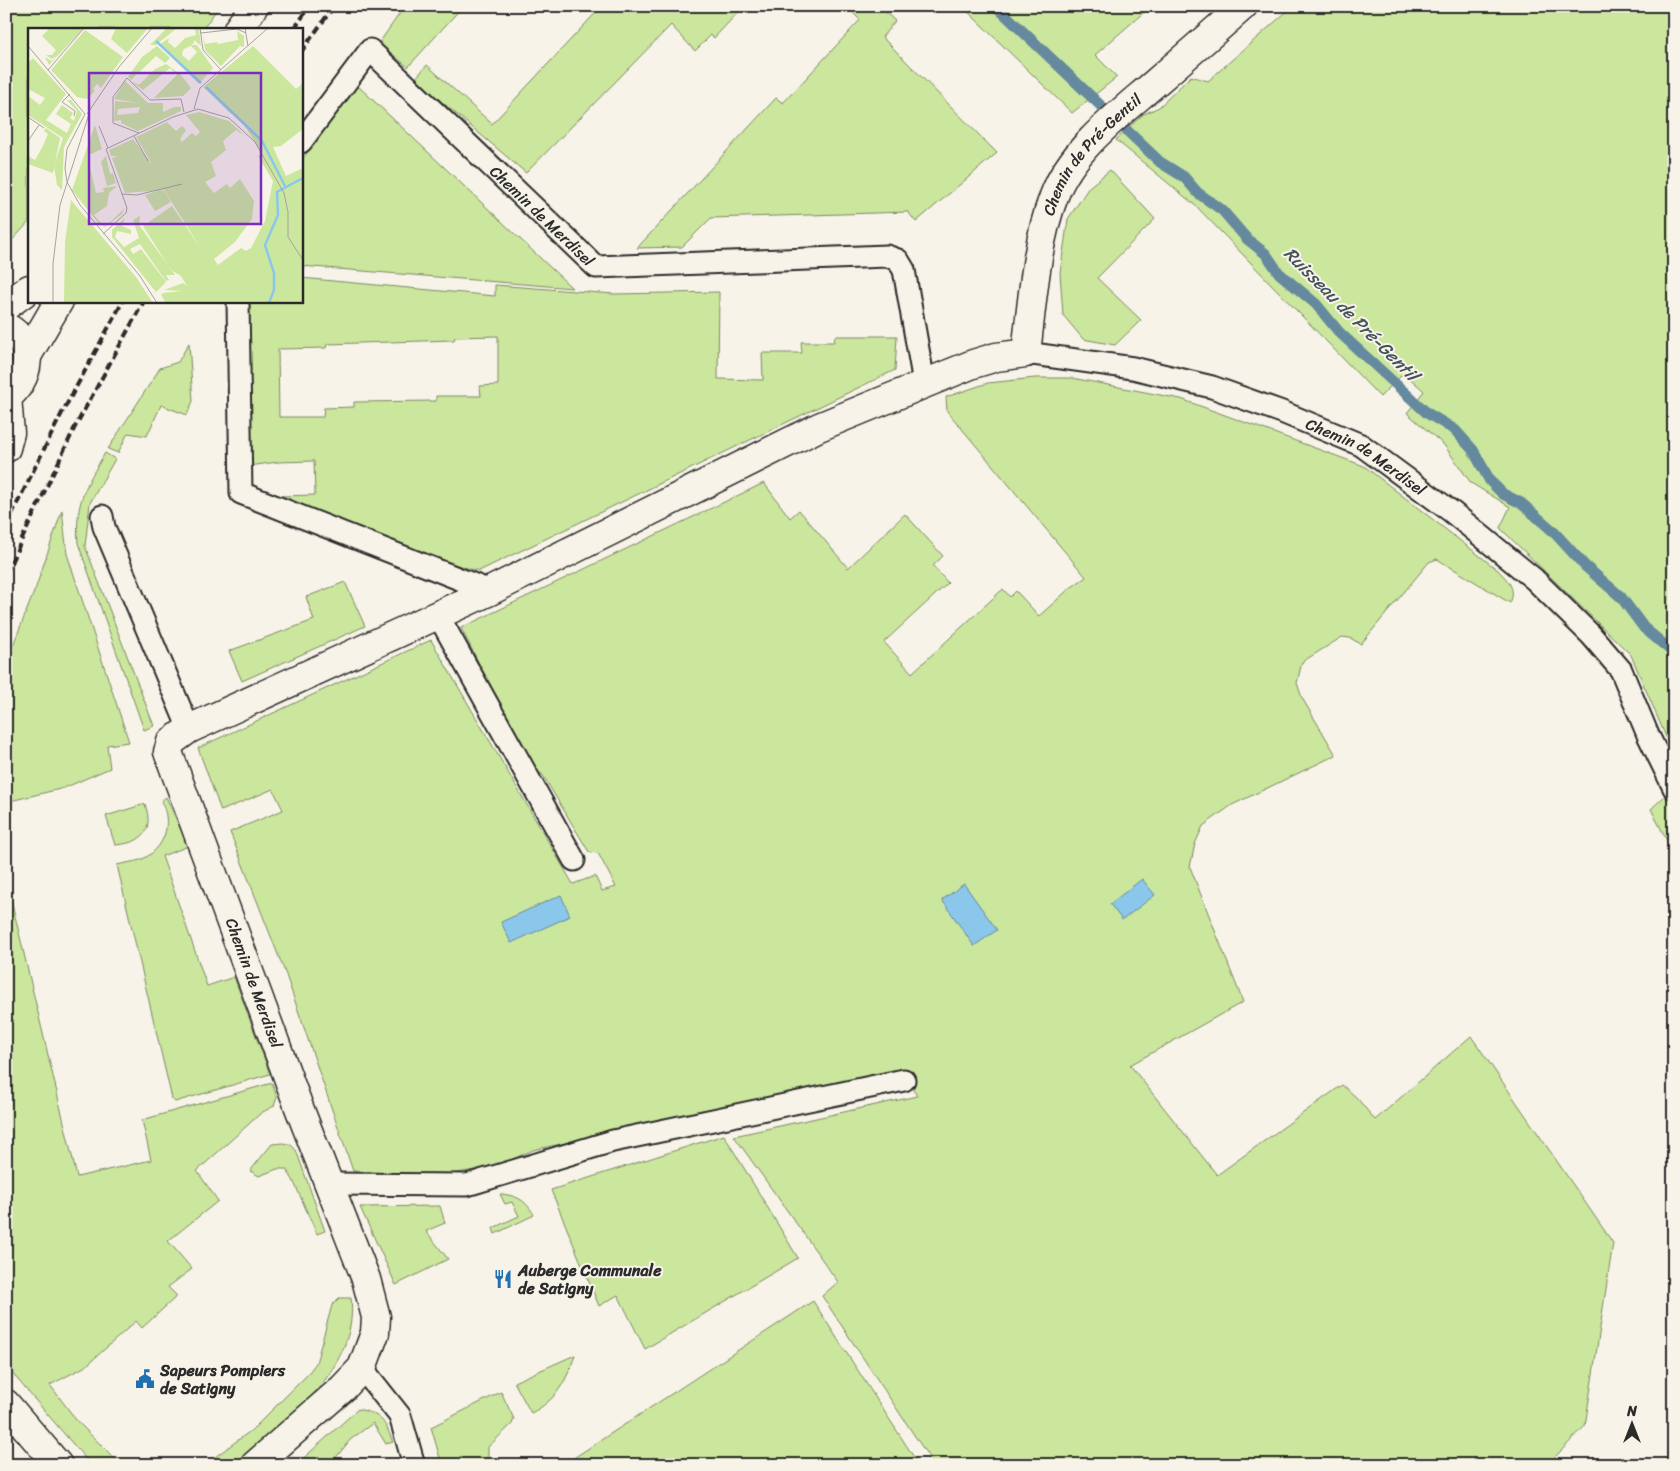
<svg xmlns="http://www.w3.org/2000/svg" width="1680" height="1471" font-family="Sriracha,sans-serif">
	<style>
		.green { fill: #cbe69d; stroke: #7b8864; fill-rule: evenodd }
		.water { fill: #8bc7eb; stroke: #65899e }
		.lines { fill: none; stroke-linecap: round; stroke-linejoin: round }
		.stream { stroke: #65899e; stroke-width: 11 }
		.service-casing { stroke: #2b2b2b; stroke-width: 25 }
		.minor-casing { stroke: #2b2b2b; stroke-width: 31 }
		.tertiary-casing { stroke: #2b2b2b; stroke-width: 31 }
		.service { stroke: #f7f3e8; stroke-width: 21 }
		.minor { stroke: #f7f3e8; stroke-width: 28 }
		.tertiary { stroke: #f7f3e8; stroke-width: 28 }
		.rail { stroke: #2b2b2b; stroke-width: 4; stroke-dasharray: 8 4; stroke-linecap: butt }
		.labels { text-anchor: middle; dominant-baseline: central; stroke-width: 4; stroke-linejoin: round; paint-order: stroke }
		.street-label { font-size: 16px; fill: #2b2b2b; stroke: #f7f3e8 }
		.poi-label { font-size: 16px; font-weight: bold; fill: #2b2b2b; stroke: #f7f3e8; text-anchor: start }
		.water-label { font-size: 18px; font-style: italic; fill: #43525b; stroke: #f7f3e8 }
		.inset-river { fill: none; stroke: #8bc7eb; stroke-width: 2.5 }
		.inset-road { fill: none; stroke: #a5a39c; stroke-width: 1 }
		.view { fill: #7b2cbf; fill-opacity: 0.15; stroke: #7b2cbf; stroke-width: 2.5 }
		.inset-edge { fill: none; stroke: #2b2b2b; stroke-width: 2.5 }
	</style>
	<rect width="100%" height="100%" fill="#f7f3e8"/>
	<filter id="ink" filterUnits="userSpaceOnUse"><feTurbulence type="fractalNoise" baseFrequency=".02" numOctaves="2"/><feDisplacementMap in="SourceGraphic" scale="10" xChannelSelector="R" yChannelSelector="G"/><feConvolveMatrix kernelMatrix="1 2 1 2 8 2 1 2 1" color-interpolation-filters="sRGB"/></filter>
	<g filter="url(#ink)">
		<!-- green -->
		<g class="green">
			<path d="M 6,6 L 219,6 L 203,29 L 29,29 L 29,222 L 6,247 Z"/>
			<path d="M 405,6 L 463,6 L 408,67 L 379,43 Z"/>
			<path d="M 602,6 L 744,6 L 714,38 L 711,35 L 695,51 L 671,25 L 526,173 L 415,79 L 427,65 L 492,124 Z"/>
			<path d="M 846,6 L 879,6 L 895,21 L 882,37 L 997,153 L 916,222 L 908,212 L 711,218 L 682,247 L 637,248 L 776,98 L 783,103 L 860,20 Z"/>
			<path d="M 962,6 L 1151,6 L 1095,55 L 1117,77 L 1072,113 Z"/>
			<path d="M 1293,6 L 1674,6 L 1674,756 L 1631,655 L 1500,528 L 1510,507 L 1471,483 L 1444,445 L 1407,413 L 1424,391 L 1404,373 L 1380,397 L 1197,207 L 1116,140 L 1142,115 L 1159,107 L 1191,76 L 1208,81 Z"/>
			<path d="M 356,84 L 572,288 L 301,266 L 301,161 Z"/>
			<path d="M 1110,170 L 1155,219 L 1097,278 L 1141,320 L 1115,345 L 1083,339 L 1063,315 L 1060,273 L 1068,219 L 1089,187 Z"/>
			<path d="M 301,278 L 495,296 L 495,285 L 614,294 L 719,292 L 718,379 L 763,380 L 762,353 L 802,353 L 801,342 L 834,342 L 835,336 L 897,336 L 895,370 L 479,571 L 456,565 L 287,502 L 279,496 L 315,495 L 314,461 L 278,462 L 249,466 L 248,301 L 301,301 ZM 498,336 L 498,385 L 480,386 L 481,396 L 436,396 L 436,401 L 354,402 L 354,407 L 324,408 L 323,417 L 279,417 L 278,349 L 326,348 L 327,344 L 454,340 L 455,337 Z"/>
			<path d="M 189,343 L 193,401 L 187,415 L 161,405 L 147,436 L 128,433 L 118,453 L 108,449 L 160,368 L 178,362 Z"/>
			<path d="M 1035,378 L 1072,378 L 1181,399 L 1364,466 L 1498,570 C 1507,580 1517,588 1510,603 L 1437,559 L 1429,562 L 1361,644 L 1350,638 L 1342,637 L 1302,662 L 1297,683 L 1302,698 L 1336,755 L 1232,805 L 1203,826 L 1195,844 L 1190,867 L 1243,1002 L 1130,1065 L 1217,1175 L 1342,1085 L 1357,1098 L 1375,1120 L 1471,1036 L 1613,1243 L 1585,1426 L 1555,1457 L 1551,1465 L 934,1465 L 822,1296 L 838,1282 L 734,1136 L 917,1096 L 901,1070 L 533,1150 L 497,1166 L 440,1176 L 353,1171 L 286,975 L 230,832 L 283,810 L 273,789 L 221,811 L 198,748 L 431,640 L 573,884 L 595,876 L 602,891 L 616,887 L 598,853 L 589,852 L 542,774 L 533,770 L 461,628 L 764,483 L 790,518 L 799,510 L 848,568 L 905,514 L 943,556 L 933,566 L 948,583 L 884,642 L 912,673 L 1003,589 L 1010,597 L 1016,591 L 1039,616 L 1069,589 L 1086,577 L 947,411 L 946,397 L 988,383 Z"/>
			<path d="M 105,453 L 115,459 L 90,503 L 85,546 L 154,726 L 144,730 L 78,543 C 75,502 85,487 105,453 Z"/>
			<path d="M 62,510 L 67,554 L 129,742 L 107,745 L 110,768 L 64,788 L 6,802 L 6,663 L 36,587 Z"/>
			<path d="M 345,582 L 365,626 L 242,681 L 229,651 L 314,620 L 306,597 Z"/>
			<path d="M 1674,787 L 1674,855 L 1651,809 Z"/>
			<path d="M 166,797 L 189,846 L 162,856 L 207,986 L 234,977 L 270,1074 L 175,1102 L 172,1099 L 117,865 C 125,863 133,862 140,860 C 165,850 173,823 161,801 Z"/>
			<path d="M 145,804 C 154,831 143,843 115,845 L 106,816 Z"/>
			<path d="M 6,878 L 77,1177 L 151,1160 L 142,1120 L 272,1083 L 277,1097 L 274,1106 L 261,1113 L 197,1171 L 218,1201 L 168,1241 L 192,1269 L 168,1287 L 177,1296 L 142,1328 L 136,1321 L 86,1366 L 50,1385 L 77,1421 L 121,1465 L 91,1465 L 6,1366 Z"/>
			<path d="M 724,1135 L 798,1258 L 645,1349 L 618,1295 L 599,1306 L 551,1190 Z"/>
			<path d="M 283,1143 L 291,1145 L 296,1150 L 325,1231 L 317,1234 L 293,1180 L 286,1169 L 277,1169 L 259,1176 L 250,1171 L 272,1144 Z"/>
			<path d="M 500,1194 C 516,1195 526,1200 534,1215 L 495,1234 L 493,1228 L 519,1216 L 512,1202 L 505,1204 Z"/>
			<path d="M 440,1206 L 445,1223 L 426,1231 L 448,1259 L 396,1285 L 360,1207 Z"/>
			<path d="M 339,1298 L 351,1298 C 358,1359 304,1408 261,1443 C 254,1449 243,1462 234,1465 C 225,1467 213,1465 204,1465 L 253,1429 L 307,1375 L 316,1363 L 332,1305 Z"/>
			<path d="M 813,1301 L 919,1465 L 563,1465 Z"/>
			<path d="M 575,1355 C 567,1380 556,1401 531,1413 L 514,1382 Z"/>
			<path d="M 501,1392 L 514,1419 L 512,1424 L 488,1447 L 488,1465 L 442,1465 L 431,1427 Z"/>
			<path d="M 358,1409 C 382,1415 384,1420 393,1442 L 386,1444 L 373,1423 L 350,1440 L 330,1465 L 296,1465 Z"/>
		</g>
		<!-- water -->
		<g class="water">
			<path d="M 1142,879 L 1155,895 L 1122,920 L 1110,904 Z"/>
			<path d="M 964,884 L 997,930 L 974,946 L 942,900 Z"/>
			<path d="M 561,895 L 570,916 L 511,943 L 501,922 Z"/>
		</g>
		<g class="lines">
			<!-- stream -->
			<path class="stream" d="M 996,6 L 1160,162 L 1184,177 L 1198,193 L 1222,210 L 1247,239 L 1266,254 L 1279,273 L 1316,304 L 1339,332 L 1427,413 L 1455,430 L 1473,450 L 1490,481 L 1503,494 L 1521,503 L 1553,531 L 1585,566 L 1621,597 L 1644,628 L 1674,653"/>
			<!-- service casing -->
			<g class="service-casing">
				<g id="service">
					<path id="s1" d="M 301,142 L 370,50 L 596,267 L 887,256 L 898,260 L 904,270 L 924,383"/>
					<path d="M 238,301 L 241,493 L 490,591"/>
					<path id="s2" d="M 1026,353 L 1133,368 L 1212,387 L 1282,412 L 1361,445 L 1452,512 L 1534,579 L 1591,635 L 1621,670 L 1648,735 L 1674,788"/>
					<path d="M 102,516 L 104,527 L 189,729"/>
					<path d="M 438,615 L 574,860"/>
					<path d="M 329,1184 L 467,1185 L 613,1141 L 904,1080"/>
					<path d="M 362,1368 L 400,1416 L 414,1465"/>
				</g>
			</g>
			<!-- minor casing -->
			<g class="minor-casing">
				<g id="minor">
					<path d="M 6,448 L 10,433 L 7,397"/>
					<path id="s3" d="M 255,1465 L 343,1388 L 362,1368 L 375,1333 L 376,1317 L 366,1279 L 300,1110 L 168,752 L 171,742 L 189,729 L 490,591 L 819,427 L 973,364 L 996,357 L 1026,353 C 1032,304 1036,242 1054,196 C 1071,150 1118,115 1154,84 C 1184,58 1214,32 1243,6"/>
				</g>
			</g>
			<!-- tertiary casing -->
			<g class="tertiary-casing">
				<g id="tertiary">
					<path d="M 238,29 L 254,6"/>
					<path d="M 6,306 L 29,289"/>
					<path d="M 6,327 C 37,343 30,380 6,398"/>
					<path d="M 27,356 L 59,301"/>
					<path d="M 6,1404 L 58,1465"/>
				</g>
			</g>
			<!-- service -->
			<use href="#service" class="service"/>
			<!-- minor -->
			<use href="#minor" class="minor"/>
			<!-- tertiary -->
			<use href="#tertiary" class="tertiary"/>
			<!-- rail -->
			<g class="rail">
				<path d="M 294,29 L 310,6"/>
				<path d="M 301,52 L 334,6"/>
				<path d="M 6,526 L 62,413 L 123,301"/>
				<path d="M 6,573 L 75,427 L 144,301"/>
			</g>
		</g>
	</g>
	<!-- icons -->
	<defs>
		<g id="restaurant-bare" transform="scale(1.5)"><path d="M-5-6h1v4h1v-4h1v4h1v-4h1v5L-1.5 .5V6h-2V.5L-5-1ZM5-6V6H3V1.5H1.5Q1.5-4 5-6Z" fill="#1f6fb2" stroke="#f7f3e8" stroke-width="2.5" paint-order="stroke"/></g>
		<g id="civic-bare" transform="scale(1.5)"><path d="M-.6-6.5H3V-4.5H.6V-3L4-1V1h2V6H-6V1h2V-1L-.6-3ZM-1.2 2.5V6h2.4V2.5Z" fill="#1f6fb2" stroke="#f7f3e8" stroke-width="2.5" paint-order="stroke"/></g>
	</defs>
	<g fill-rule="evenodd">
		<use href="#restaurant-bare" x="503" y="1279"/>
		<use href="#civic-bare" x="145" y="1379"/>
	</g>
	<g class="labels">
		<!-- street labels -->
		<g class="street-label">
			<text stroke="none"><textPath href="#s3" startOffset="1968">Chemin de Pré-Gentil</textPath></text>
			<text stroke="none"><textPath href="#s1" startOffset="354">Chemin de Merdisel</textPath></text>
			<text stroke="none"><textPath href="#s2" startOffset="359">Chemin de Merdisel</textPath></text>
			<text transform="translate(254 983) rotate(70)">Chemin de Merdisel</text>
		</g>
		<!-- poi labels -->
		<g class="poi-label">
			<text x="518" y="1270">Auberge Communale<tspan x="518" dy="18">de Satigny</tspan></text>
			<text x="160" y="1370">Sapeurs Pompiers<tspan x="160" dy="18">de Satigny</tspan></text>
		</g>
		<!-- water labels -->
		<g class="water-label">
			<text transform="translate(1351 314) rotate(45)">Ruisseau de Pré-Gentil</text>
		</g>
	</g>
	<!-- overview -->
	<g transform="translate(28 28)">
		<rect width="275" height="275" fill="#f7f3e8"/>
		<path d="M 22,0 L 56,0 L 21,37 L 17,29 L 24,33 L 30,27 L 24,31 L 18,27 L 24,27 L 28,22 L 14,8 ZM 88,0 L 120,0 L 99,25 L 83,11 ZM 139,0 L 149,0 L 128,17 L 122,17 ZM 167,0 L 171,2 L 173,18 L 166,12 L 166,15 L 155,22 L 154,27 L 161,33 L 169,24 L 163,18 L 159,21 L 163,17 L 169,17 L 185,40 L 171,56 L 131,17 L 141,10 L 140,14 L 147,20 L 157,10 L 168,7 ZM 57,2 L 95,29 L 73,60 L 69,56 L 65,61 L 67,63 L 59,71 L 49,69 L 23,42 ZM 209,3 L 216,8 L 216,19 L 212,18 L 193,38 L 177,22 L 175,7 L 177,16 L 189,14 L 190,16 L 210,12 ZM 129,18 L 142,30 L 137,35 L 128,28 L 103,52 L 100,49 L 114,29 ZM 225,18 L 268,61 L 275,55 L 275,101 L 253,118 L 245,119 L 258,148 L 275,140 L 275,275 L 138,275 L 133,267 L 135,265 L 154,263 L 136,262 L 155,255 L 159,258 L 153,248 L 143,242 L 115,198 L 144,178 L 174,222 L 136,162 L 97,165 L 84,130 L 90,128 L 83,128 L 81,122 L 105,111 L 124,136 L 108,109 L 139,94 L 148,103 L 154,98 L 158,102 L 152,111 L 154,114 L 164,105 L 168,108 L 172,104 L 158,87 L 171,84 L 201,93 L 216,107 L 208,102 L 195,113 L 198,122 L 183,134 L 188,148 L 177,154 L 186,165 L 199,156 L 202,160 L 212,151 L 226,173 L 224,191 L 207,214 L 186,231 L 190,237 L 213,220 L 218,223 L 223,220 L 237,193 L 245,153 L 230,128 L 234,125 L 216,97 L 205,87 L 207,85 L 203,86 L 175,59 ZM 5,30 L 38,66 L 18,92 L 39,105 L 43,96 L 28,86 L 34,77 L 45,85 L 42,90 L 46,93 L 49,83 L 39,72 L 43,72 L 54,86 L 36,119 L 34,162 L 29,157 L 26,138 L 35,110 L 0,87 L 0,68 L 12,77 L 17,70 L 0,61 L 0,35 ZM 138,36 L 153,47 L 163,60 L 155,68 L 126,70 L 149,47 L 142,40 L 115,62 L 103,53 L 111,57 L 127,41 ZM 97,53 L 120,75 L 135,75 L 135,84 L 146,79 L 153,79 L 153,83 L 110,103 L 93,95 L 93,92 L 86,93 L 87,73 L 112,75 L 86,71 ZM 112,79 L 110,85 L 89,87 L 90,81 ZM 67,97 L 74,121 L 61,127 L 60,131 L 68,165 L 76,164 L 75,160 L 89,158 L 81,165 L 79,178 L 66,187 L 75,197 L 79,197 L 97,180 L 94,186 L 77,199 L 71,196 L 44,162 ZM 18,100 L 32,110 L 25,145 L 0,136 L 0,128 L 7,132 L 14,120 L 20,106 L 16,103 ZM 78,128 L 82,146 L 85,145 L 88,155 L 79,158 L 73,134 ZM 135,161 L 143,174 L 127,183 L 117,167 ZM 43,172 L 108,249 L 125,275 L 36,275 L 37,214 ZM 112,188 L 111,197 L 147,247 L 138,247 L 141,252 L 138,253 L 112,216 L 102,221 L 105,226 L 113,221 L 138,254 L 128,264 L 84,209 L 84,202 L 97,190 L 94,198 L 103,202 L 103,206 L 89,203 L 87,209 L 96,219 L 111,210 L 105,192 Z" fill="#cbe69d" fill-rule="evenodd"/>
		<path class="inset-river" d="M 128,13 L 173,55M 178,59 L 234,113 L 258,160M 241,275 L 246,262 L 246,245 L 237,217 L 250,187 L 249,164 L 275,150"/>
		<path class="inset-road" d="M 172,0 L 175,22 L 193,42M 217,0 L 220,18M 173,5 L 209,1 L 218,5M 0,18 L 57,86M 20,42 L 56,0M 42,66 L 34,74 L 47,83 L 46,88M 166,81 L 172,60 L 240,0M 57,86 L 39,121 L 37,140 L 39,154 L 52,177 L 112,248 L 129,275M 59,86 L 91,39 L 124,0M 0,89 L 16,100M 71,98 L 80,120M 111,105 L 85,95 L 85,69 L 99,50 L 122,72 L 153,71 L 156,84M 106,108 L 120,133M 0,113 L 11,97M 94,166 L 109,167 L 154,156M 75,206 L 98,185 L 99,180 L 78,121 L 145,89 L 170,81 L 201,90 L 227,114 L 256,165 L 260,184 L 260,209 L 275,232M 25,275 L 25,236 L 32,177 L 61,86"/>
		<path class="view" d="M 61,45 L 233,45 L 233,196 L 61,196 Z"/>
		<rect width="275" height="275" class="inset-edge"/>
	</g>
	<!-- margin -->
	<rect width="1680" height="1471" fill="none" stroke="#f7f3e8" stroke-width="25"/>
	<rect x="12" y="12" width="1655" height="1446" fill="none" stroke="#2b2b2b" stroke-width="2" filter="url(#ink)"/>
	<!-- north arrow -->
	<g transform="translate(1632 1424)" stroke="#f7f3e8" stroke-width="4" paint-order="stroke">
	<path d="M0-4L9 19L0 12L-9 19Z" fill="#2b2b2b"/>
	<text y="-8" font-size="14" font-weight="bold" text-anchor="middle" fill="#2b2b2b">N</text>
	</g>
</svg>
